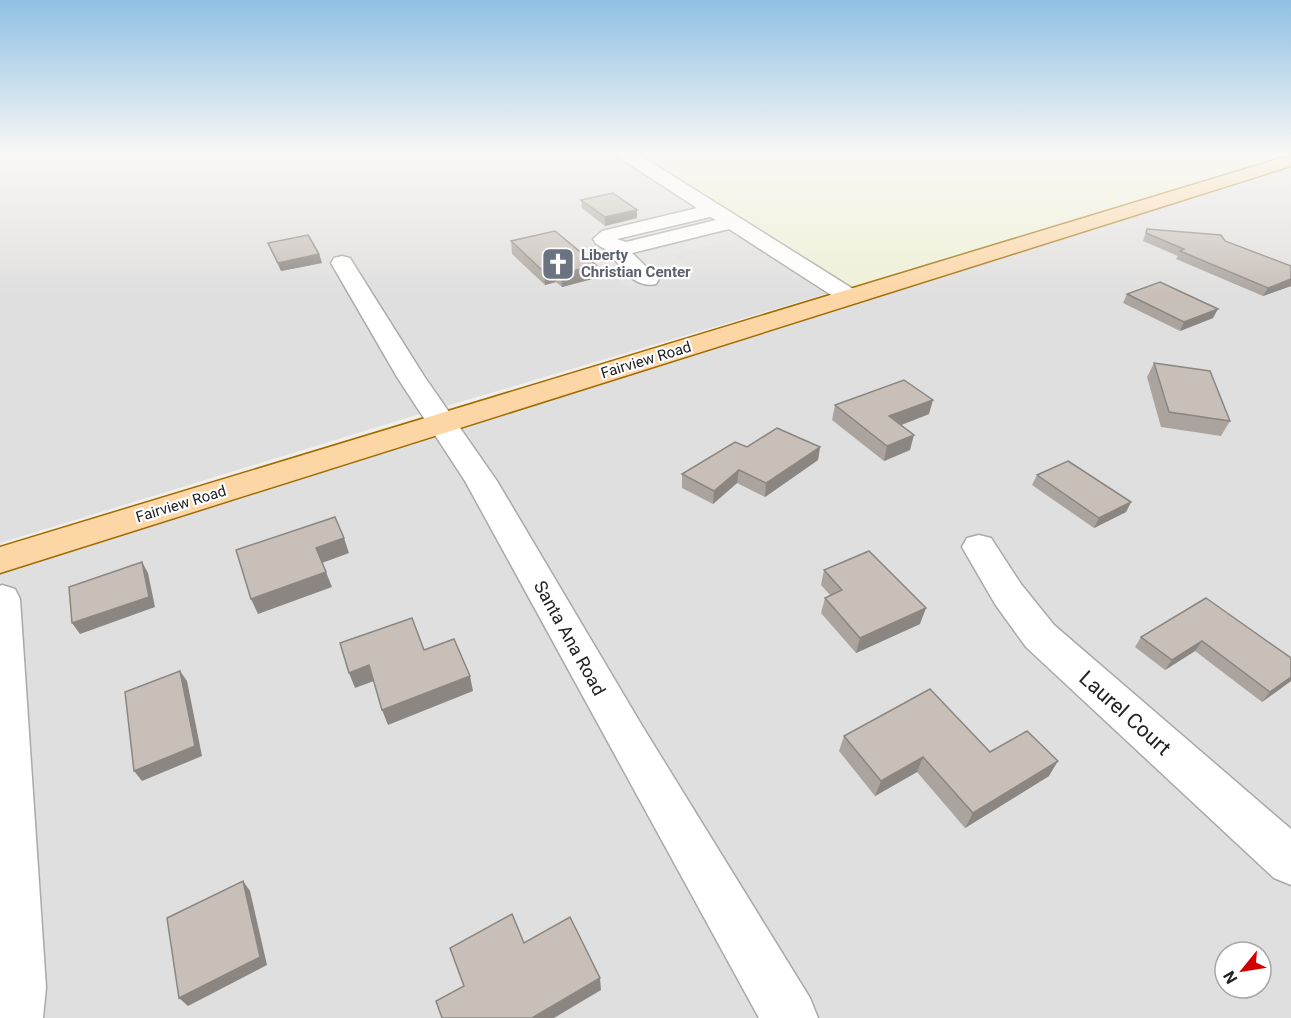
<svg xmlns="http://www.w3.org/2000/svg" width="1291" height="1018" font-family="Roboto,sans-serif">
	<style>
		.residential { fill: #e0dfdf; fill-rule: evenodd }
		.farmland { fill: #eef0d5 }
		.parking { fill: #e2e2e2 }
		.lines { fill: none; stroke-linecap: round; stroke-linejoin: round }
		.minor-casing { stroke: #a9a9a9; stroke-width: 3 }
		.major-casing { stroke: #a06b00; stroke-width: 3 }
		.minor { fill: #fff; fill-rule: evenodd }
		.major { fill: #fcd6a4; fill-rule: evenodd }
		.wall { fill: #aba49e }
		.shaded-wall { fill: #8b8681 }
		.building { fill: #c7bfb8; stroke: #8b8681; stroke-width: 1.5 }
		.labels { text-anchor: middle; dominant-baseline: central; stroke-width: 4.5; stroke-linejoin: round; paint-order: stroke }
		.far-worship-label { font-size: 15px; font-weight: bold; fill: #5b616d; stroke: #fff; text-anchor: start }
		.far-street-label { font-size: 15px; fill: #222; stroke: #fff }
		.street-label { font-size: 18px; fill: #222; stroke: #fff }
		.near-street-label { font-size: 21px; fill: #222; stroke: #fff }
	</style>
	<rect width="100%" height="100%" fill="#f2efe9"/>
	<!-- residential -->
	<g class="residential">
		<path d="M 0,154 L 614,154 L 826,294 L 436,409 L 0,543 Z"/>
		<path d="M 1291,165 L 1291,1018 L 0,1018 L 0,574 ZM 1225,952 L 1261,952 L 1261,988 L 1225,988 Z"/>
	</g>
	<!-- farmland -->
	<path class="farmland" d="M 622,154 L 1291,154 L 1291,158 L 848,297 Z"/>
	<!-- parking -->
	<path class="parking" d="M 696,206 L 745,236 L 672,255 L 692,270 L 628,288 L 586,255 L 605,250 L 583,233 Z"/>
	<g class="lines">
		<!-- minor casing -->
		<g class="minor-casing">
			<g id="minor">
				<path d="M 618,154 L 638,154 L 858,292 L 862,297 L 858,302 L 850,304 L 842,302 L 729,229 L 632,253 L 659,279 L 656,284 C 636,289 621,269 611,254 C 606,247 597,248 593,239 L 602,231 L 697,208 L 620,158 ZM 710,217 L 716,220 L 626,242 L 617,239 Z"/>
				<path d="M 342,256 L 350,258 L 353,263 L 424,376 L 497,481 L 641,724 L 810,998 L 818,1018 L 759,1018 L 465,481 L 397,377 L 331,263 L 334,258 Z"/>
				<path d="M 979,535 L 991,538 L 1021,584 L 1054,625 L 1291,829 L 1291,885 L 1274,878 L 1026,647 L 995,604 L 962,547 L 967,538 Z"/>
				<path d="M 2,585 L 15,589 L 20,599 L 46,987 L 43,1018 L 0,1018 L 0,586 Z"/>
			</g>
		</g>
		<!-- major casing -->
		<g class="major-casing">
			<path id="major" d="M 1291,155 L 1291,166 L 0,573 L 0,547 Z"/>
		</g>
		<!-- minor -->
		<use href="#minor" class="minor"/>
		<!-- major -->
		<use href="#major" class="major"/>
	</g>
	<!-- wall -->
	<g class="wall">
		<path d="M 581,200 L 637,210 L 637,218 L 605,226 L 582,208 Z"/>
		<path d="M 1147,229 L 1225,241 L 1291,266 L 1291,286 L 1263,296 L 1176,259 L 1178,256 L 1143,241 Z"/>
		<path d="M 511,241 L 596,278 L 562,287 L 556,282 L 545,285 L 512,254 Z"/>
		<path d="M 268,243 L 319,254 L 322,263 L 281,271 L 271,251 Z"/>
		<path d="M 1127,294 L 1213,318 L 1180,331 L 1123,303 Z"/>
		<path d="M 1154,363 L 1230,421 L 1221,436 L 1161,427 L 1147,377 Z"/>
		<path d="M 835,405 L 929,414 L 901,425 L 910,450 L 884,461 L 832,420 Z"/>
		<path d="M 820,447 L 818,460 L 765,497 L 737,483 L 713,504 L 682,488 L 682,474 Z"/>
		<path d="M 1037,475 L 1131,502 L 1126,512 L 1094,528 L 1032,485 Z"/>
		<path d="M 824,570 L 920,624 L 856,653 L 821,613 L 825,598 L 830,595 L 821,585 Z"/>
		<path d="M 1206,598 L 1291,681 L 1262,702 L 1195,651 L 1165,670 L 1135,647 L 1141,637 Z"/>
		<path d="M 844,736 L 990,752 L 1049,776 L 965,828 L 917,772 L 875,796 L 839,751 Z"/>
	</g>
	<!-- shaded-wall -->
	<g class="shaded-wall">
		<path d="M 637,210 L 637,218 L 605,226 L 605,217 Z"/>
		<path d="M 319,254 L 322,263 L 281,271 L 278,263 Z"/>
		<path d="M 596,265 L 596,278 L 562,287 L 561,274 Z"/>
		<path d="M 555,269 L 556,282 L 545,285 L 544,272 Z"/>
		<path d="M 1291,279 L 1291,286 L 1263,296 L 1268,288 Z"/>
		<path d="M 1218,309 L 1213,318 L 1180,331 L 1184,322 Z"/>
		<path d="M 933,400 L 929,414 L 886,431 L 889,416 Z"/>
		<path d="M 914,435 L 910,450 L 884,461 L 887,446 Z"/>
		<path d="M 820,447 L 818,460 L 765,497 L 766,483 Z"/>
		<path d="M 739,470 L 737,483 L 713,504 L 714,491 Z"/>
		<path d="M 1131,502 L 1126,512 L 1094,528 L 1099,518 Z"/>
		<path d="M 344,538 L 349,553 L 322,563 L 316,548 Z"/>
		<path d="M 142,562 L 148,573 L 155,607 L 80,634 L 72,623 Z"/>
		<path d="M 326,572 L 332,587 L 258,614 L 251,599 Z"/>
		<path d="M 926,608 L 920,624 L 856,653 L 860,638 Z"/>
		<path d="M 1202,641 L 1195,651 L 1165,670 L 1172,660 Z"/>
		<path d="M 369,665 L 374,681 L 355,688 L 349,673 Z"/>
		<path d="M 180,671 L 187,681 L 202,756 L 142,781 L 134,771 Z"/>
		<path d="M 470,676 L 473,691 L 388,725 L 382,710 Z"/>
		<path d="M 1291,677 L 1291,681 L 1262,702 L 1270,692 Z"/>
		<path d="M 923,757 L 917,772 L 875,796 L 881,781 Z"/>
		<path d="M 1058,761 L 1049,776 L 965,828 L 973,813 Z"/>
		<path d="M 243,881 L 250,891 L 267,965 L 188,1006 L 179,998 Z"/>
		<path d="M 600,978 L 601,990 L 554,1018 L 532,1018 Z"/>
	</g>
	<!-- building -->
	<g class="building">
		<path d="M 613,193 L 637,210 L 605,217 L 581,200 Z"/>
		<path d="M 1147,229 L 1221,235 L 1225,241 L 1291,266 L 1291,279 L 1268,288 L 1180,251 L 1184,249 L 1146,233 Z"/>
		<path d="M 555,231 L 596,265 L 561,274 L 555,269 L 544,272 L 511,241 Z"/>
		<path d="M 308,235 L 319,254 L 278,263 L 268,243 Z"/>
		<path d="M 1160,282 L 1218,309 L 1184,322 L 1127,294 Z"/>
		<path d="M 1154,363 L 1210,371 L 1230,421 L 1169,412 Z"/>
		<path d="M 904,380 L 933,400 L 889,416 L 914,435 L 887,446 L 835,405 Z"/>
		<path d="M 777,428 L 820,447 L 766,483 L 739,470 L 714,491 L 682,474 L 735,442 L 747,447 Z"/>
		<path d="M 1068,461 L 1131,502 L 1099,518 L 1037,475 Z"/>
		<path d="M 335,517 L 344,538 L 316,548 L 326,572 L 251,599 L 236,550 Z"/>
		<path d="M 869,551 L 926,608 L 860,638 L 825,598 L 842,590 L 824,570 Z"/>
		<path d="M 142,562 L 149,597 L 72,623 L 69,587 Z"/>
		<path d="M 1206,598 L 1291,658 L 1291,677 L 1270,692 L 1202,641 L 1172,660 L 1141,637 Z"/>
		<path d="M 412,618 L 424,650 L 454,639 L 470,676 L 382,710 L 369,665 L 349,673 L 340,643 Z"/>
		<path d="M 180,671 L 195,746 L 134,771 L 125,692 Z"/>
		<path d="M 930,689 L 990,752 L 1027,731 L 1058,761 L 973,813 L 923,757 L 881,781 L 844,736 Z"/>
		<path d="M 243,881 L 260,957 L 179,998 L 167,918 Z"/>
		<path d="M 512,914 L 524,943 L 570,917 L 600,978 L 532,1018 L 442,1018 L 436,1001 L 464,986 L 450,948 Z"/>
	</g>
	<!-- sky -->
	<linearGradient id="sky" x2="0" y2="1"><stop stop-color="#8fc0e4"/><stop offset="0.52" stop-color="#f9f8f5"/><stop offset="1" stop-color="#f9f8f5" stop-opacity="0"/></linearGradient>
	<rect width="1291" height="296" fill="url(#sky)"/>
	<!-- icons -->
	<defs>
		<g id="church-square" transform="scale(1.725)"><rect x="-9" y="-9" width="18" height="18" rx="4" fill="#6b7280" stroke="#fff"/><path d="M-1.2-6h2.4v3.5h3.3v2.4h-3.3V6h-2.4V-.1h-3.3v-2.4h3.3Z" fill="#fff"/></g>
	</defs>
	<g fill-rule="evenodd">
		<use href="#church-square" x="558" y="264"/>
	</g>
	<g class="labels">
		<!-- far-worship labels -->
		<g class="far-worship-label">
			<text x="581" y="255">Liberty<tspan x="581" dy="17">Christian Center</tspan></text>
		</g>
		<!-- far-street labels -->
		<g class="far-street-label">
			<text transform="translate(646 360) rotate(-17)">Fairview Road</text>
			<text transform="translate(181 504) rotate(-17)">Fairview Road</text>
		</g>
		<!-- street labels -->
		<g class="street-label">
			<text transform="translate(570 638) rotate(61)">Santa Ana Road</text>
		</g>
		<!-- near-street labels -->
		<g class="near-street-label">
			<text transform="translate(1125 713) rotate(42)">Laurel Court</text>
		</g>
	</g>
	<!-- north arrow -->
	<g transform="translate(1243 970) rotate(240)"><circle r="28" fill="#ffffff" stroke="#a7a7a7" stroke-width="1.5"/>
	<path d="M0-4.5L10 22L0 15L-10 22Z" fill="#d40000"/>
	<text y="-9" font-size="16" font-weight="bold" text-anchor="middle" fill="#222222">N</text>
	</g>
</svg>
